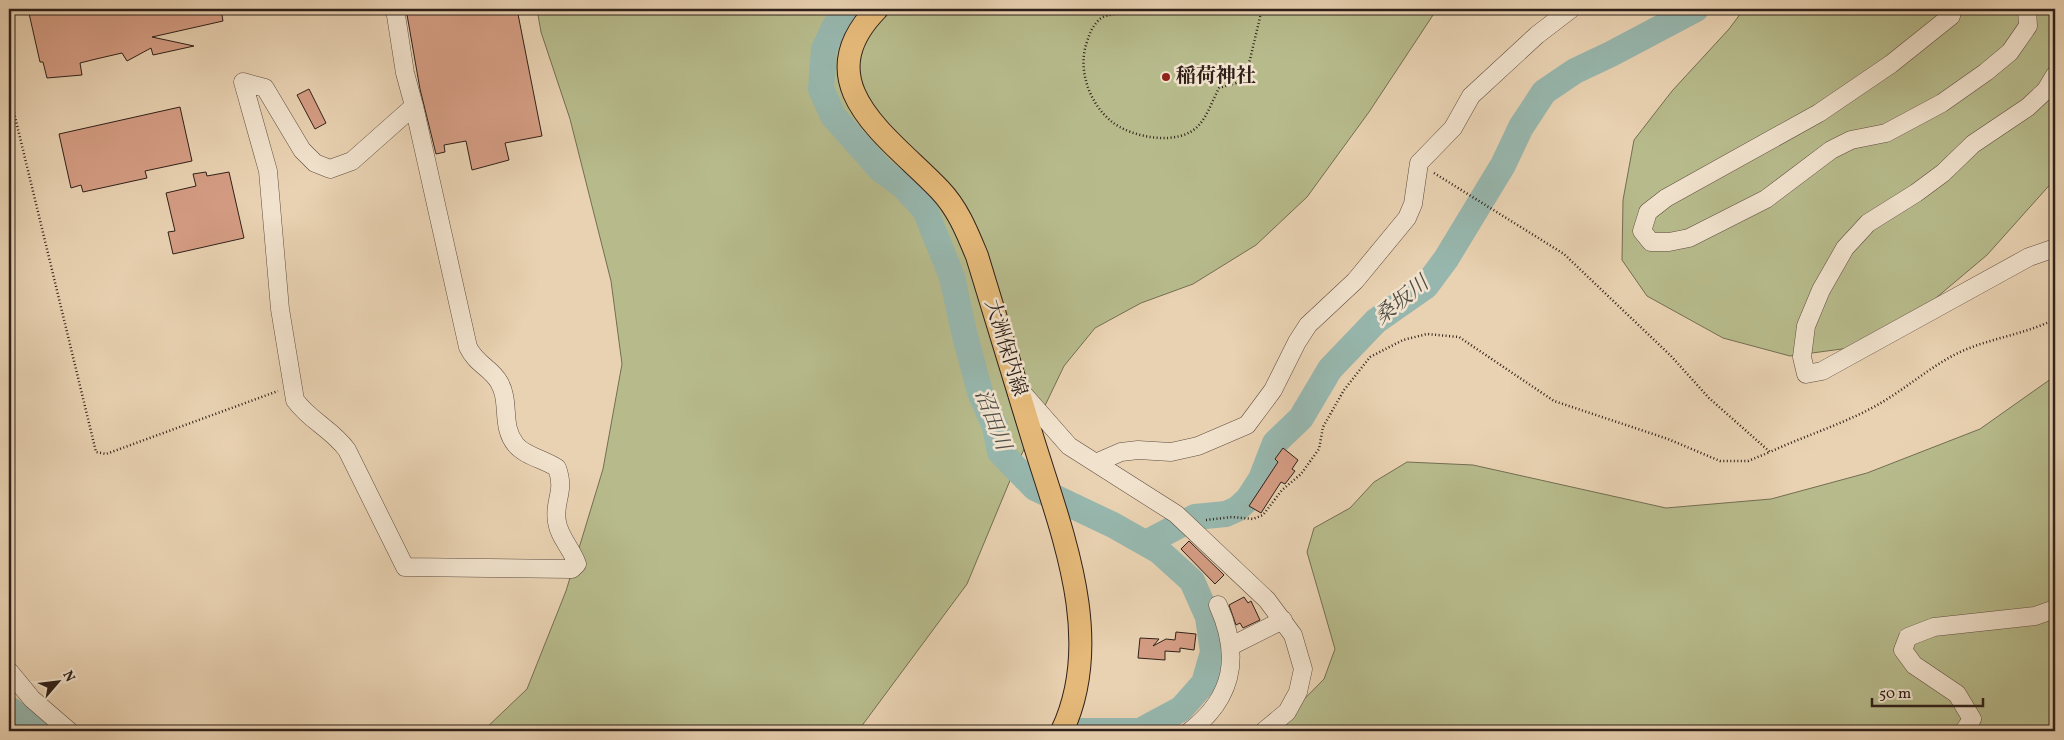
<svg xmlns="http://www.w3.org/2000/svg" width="2064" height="740" font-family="Vollkorn,'Noto Serif JP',serif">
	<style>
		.green { fill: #b7bb8c; stroke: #736e52 }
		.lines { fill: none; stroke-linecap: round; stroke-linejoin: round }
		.river { stroke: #97b7ae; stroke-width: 26 }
		.building { fill: #d59d84; stroke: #2f2019 }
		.minor-casing { stroke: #5e4c3f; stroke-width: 19 }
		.major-casing { stroke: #2f2019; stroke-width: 24 }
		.path { stroke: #2f2019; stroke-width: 2.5; stroke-dasharray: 1 2.5; stroke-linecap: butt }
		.minor { stroke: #f1e2cd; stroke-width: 18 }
		.major { stroke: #e4b979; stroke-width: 22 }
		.poi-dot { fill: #8f2418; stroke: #f1e2cd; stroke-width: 2 }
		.labels { text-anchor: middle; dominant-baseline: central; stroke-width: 5; stroke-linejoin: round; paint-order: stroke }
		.poi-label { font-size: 20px; font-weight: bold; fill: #2f2019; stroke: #f1e2cd; text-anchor: start }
		.street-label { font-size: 20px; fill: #2f2019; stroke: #f1e2cd }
		.water-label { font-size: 21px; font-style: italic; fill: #4e4d46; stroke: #f1e2cd }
	</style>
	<rect width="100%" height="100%" fill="#e9d2b2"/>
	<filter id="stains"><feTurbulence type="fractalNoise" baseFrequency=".004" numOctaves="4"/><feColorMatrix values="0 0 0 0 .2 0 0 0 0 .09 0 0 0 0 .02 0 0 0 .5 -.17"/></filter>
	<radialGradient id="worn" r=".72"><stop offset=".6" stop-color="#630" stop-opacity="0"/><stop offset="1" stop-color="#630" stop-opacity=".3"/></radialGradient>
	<!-- green -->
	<g class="green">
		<path d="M 537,9 L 1437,9 L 1369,112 L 1307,197 L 1256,245 L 1193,284 L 1141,303 L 1095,328 L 1064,366 L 1016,466 L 967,584 L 858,731 L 483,731 L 527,689 L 566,591 L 603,469 L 622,364 L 611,281 L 570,119 L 541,32 Z"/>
		<path d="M 1744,9 L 2055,9 L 2055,179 L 1987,255 L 1924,308 L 1849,348 L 1790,356 L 1723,338 L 1647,296 L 1622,260 L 1623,200 L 1634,140 L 1672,91 L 1729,29 Z"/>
		<path d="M 2055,376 L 2055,731 L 1273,731 L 1324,679 L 1335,649 L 1307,552 L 1314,528 L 1350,508 L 1374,482 L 1407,462 L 1473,465 L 1666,508 L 1771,499 L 1867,473 L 1980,429 Z"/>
	</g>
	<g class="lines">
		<!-- river -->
		<g class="river">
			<path d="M 850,9 L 835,26 L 824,49 L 821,89 L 833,116 L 856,142 L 881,170 L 903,186 L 925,210 L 952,277 L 964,332 L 980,392 L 995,427 L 1000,452 L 1035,488 L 1113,525 L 1159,551 L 1192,581 L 1208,617 L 1213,652 L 1204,683 L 1181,709 L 1140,731 L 1063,731"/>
			<path d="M 1146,543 L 1195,517 L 1226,514 L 1237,509 L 1248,499 L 1261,479 L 1275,443 L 1301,418 L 1330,369 L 1376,321 L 1426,286 L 1446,259 L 1503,165 L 1521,127 L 1544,92 L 1575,71 L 1611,54 L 1696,9"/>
			<path d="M 9,709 L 28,722 L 36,731"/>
		</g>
	</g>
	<!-- building -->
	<g class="building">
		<path d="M 28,9 L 221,9 L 223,21 L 152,37 L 194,46 L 153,55 L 151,48 L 127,61 L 122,53 L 96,59 L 80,63 L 82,75 L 47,78 L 43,62 L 40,62 Z"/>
		<path d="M 406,9 L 517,9 L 542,136 L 505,143 L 509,160 L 472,170 L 466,141 L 444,145 L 445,152 L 436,154 L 420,89 Z"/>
		<path d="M 309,89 L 326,123 L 315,129 L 297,95 Z"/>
		<path d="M 180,107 L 192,161 L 145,171 L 147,178 L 83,192 L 81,185 L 71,188 L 59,134 Z"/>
		<path d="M 206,172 L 207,176 L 229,172 L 244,238 L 173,254 L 168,232 L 175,231 L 166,193 L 196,186 L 193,174 Z"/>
		<path d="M 1283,448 L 1298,460 L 1292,469 L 1295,471 L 1285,484 L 1281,482 L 1261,513 L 1249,506 L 1278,462 L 1275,459 Z"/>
		<path d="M 1189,541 L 1224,575 L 1215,584 L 1181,549 Z"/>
		<path d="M 1244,597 L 1248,603 L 1251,601 L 1260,620 L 1243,628 L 1240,623 L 1236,625 L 1229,605 Z"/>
		<path d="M 1176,632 L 1196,634 L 1194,650 L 1180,648 L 1180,652 L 1165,651 L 1165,660 L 1138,658 L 1140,638 L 1159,639 L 1153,646 L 1166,639 L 1175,640 Z"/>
	</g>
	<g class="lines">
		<!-- minor casing -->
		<g class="minor-casing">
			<g id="minor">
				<path d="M 395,9 L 405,73 L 414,106 L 468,347 C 476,364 491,368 499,382 C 511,402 500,426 516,445 C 525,456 546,460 557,468 C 566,492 553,501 557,522 C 559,537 572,549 577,564 L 572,569 L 405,567 L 347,450 C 333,430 309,420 295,400 L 280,309 L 268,171 L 243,82 L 265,88 L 302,150 L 315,163 L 330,169 L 352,161 L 414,106"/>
				<path d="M 1947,9 L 1951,16 L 1891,64 L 1819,113 L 1666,198 L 1648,212 L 1642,231 L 1651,242 L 1669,242 L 1689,238 L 1766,199 L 1831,150 L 1851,140 L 1886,133 L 1942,103 L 1986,72 L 2010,52 L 2028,26 L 2027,9"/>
				<path d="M 2055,75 L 2046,90 L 2028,107 L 1973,144 L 1943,173 L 1916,193 L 1868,223 L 1845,248 L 1821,290 L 1806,326 L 1802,357 L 1806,374 L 1822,371 L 2029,257 L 2055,248"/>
				<path d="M 1018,388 L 1069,446 L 1176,514 L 1267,600 L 1293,635 L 1303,669 L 1298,692 L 1287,712 L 1264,731"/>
				<path d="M 1098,462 L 1121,452 L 1138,450 L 1171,452 L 1198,446 L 1247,425 L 1273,390 L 1297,342 L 1308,325 L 1355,281 L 1407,218 L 1413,204 L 1419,163 L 1453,128 L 1471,96 L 1537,35 L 1571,9"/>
				<path d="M 1231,646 L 1283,620"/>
				<path d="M 9,671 L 32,699 L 69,731"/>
				<path d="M 1190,731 C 1234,697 1241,656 1218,605"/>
				<path d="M 1964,731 L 1972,719 L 1957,694 L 1914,665 L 1903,650 L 1908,637 L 1934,627 L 2035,616 L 2055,609"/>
			</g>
		</g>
		<!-- major casing -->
		<g class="major-casing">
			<path id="major" d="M 877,9 C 803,85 891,138 940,190 C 958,209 967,232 977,256 C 995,315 1013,374 1031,433 C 1059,526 1107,636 1062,731"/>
		</g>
		<!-- path -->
		<g class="path">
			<path d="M 1141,9 L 1137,12 C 1127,13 1107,13 1100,19 C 1092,26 1089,35 1086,45 C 1078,71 1090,104 1111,121 C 1131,138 1180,147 1199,125 C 1208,115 1213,99 1219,88 L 1236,83 L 1246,76 L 1262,9"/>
			<path d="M 9,92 L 96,452 L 106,454 L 278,391"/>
			<path d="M 1434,173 L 1564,254 L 1671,356 L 1709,398 L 1770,452 C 1802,437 1837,426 1868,410 C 1900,394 1926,369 1958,353 C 1989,338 2024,335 2055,319"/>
			<path d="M 1206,520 L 1232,517 L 1253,519 L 1263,515 L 1282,490 L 1301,474 L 1319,449 L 1323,427 L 1344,390 L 1370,357 L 1403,340 L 1427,334 L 1459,337 L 1554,401 L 1668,439 L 1720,461 L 1748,461 L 1770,452"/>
		</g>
		<!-- minor -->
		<use href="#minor" class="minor"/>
		<!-- major -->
		<use href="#major" class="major"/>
	</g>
	<!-- markers -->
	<circle class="poi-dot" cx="1166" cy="77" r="5"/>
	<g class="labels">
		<!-- poi labels -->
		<g class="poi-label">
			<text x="1176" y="77">稲荷神社</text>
		</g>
		<!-- street labels -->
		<g class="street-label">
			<text transform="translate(1005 348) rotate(73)">大洲保内線</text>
		</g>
		<!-- water labels -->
		<g class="water-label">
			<text transform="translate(1402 301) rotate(-39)">桑坂川</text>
			<text transform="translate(992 420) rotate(69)">沼田川</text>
		</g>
	</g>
	<!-- margin -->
	<rect width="2064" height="740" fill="none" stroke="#e9d2b2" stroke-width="30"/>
	<rect x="10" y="10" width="2044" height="720" fill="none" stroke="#2f2019" stroke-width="2.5"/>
	<rect x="15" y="15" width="2034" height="710" fill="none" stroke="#2f2019"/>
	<!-- north arrow -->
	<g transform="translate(58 682) rotate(62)" stroke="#f1e2cd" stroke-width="4" paint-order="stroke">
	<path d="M0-4L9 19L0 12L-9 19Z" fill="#2f2019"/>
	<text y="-8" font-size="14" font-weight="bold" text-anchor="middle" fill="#2f2019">N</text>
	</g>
	<!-- scale -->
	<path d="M1872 698v8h111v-8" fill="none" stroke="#2f2019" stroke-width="2.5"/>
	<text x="1879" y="698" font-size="15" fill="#2f2019" stroke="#f1e2cd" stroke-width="4" paint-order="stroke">50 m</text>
	<rect width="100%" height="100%" filter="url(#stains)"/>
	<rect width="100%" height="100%" fill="url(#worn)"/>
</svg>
